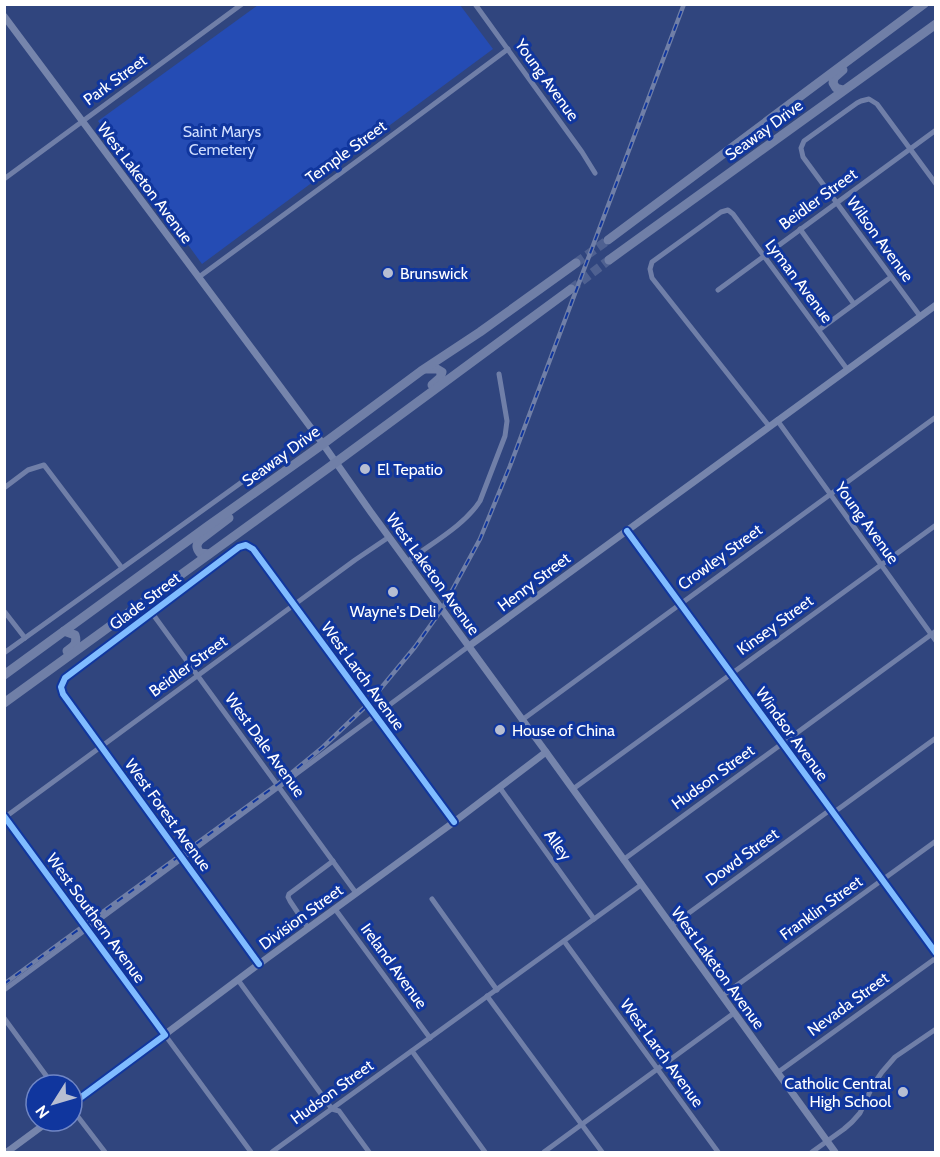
<svg xmlns="http://www.w3.org/2000/svg" width="940" height="1157" font-family="Cabin,sans-serif">
	<style>
		.green { fill: #254cb4 }
		.lines { fill: none; stroke-linecap: round; stroke-linejoin: round }
		.highway-tunnel { stroke: #4f6191; stroke-width: 9; stroke-dasharray: 9 4.5; stroke-linecap: butt }
		.street { stroke: #707fa8; stroke-width: 5 }
		.secondary { stroke: #7685ac; stroke-width: 7 }
		.highway { stroke: #707fa7; stroke-width: 9 }
		.rail-casing { stroke: #707fa7; stroke-width: 4.5 }
		.rail { stroke: #10369e; stroke-width: 2; stroke-dasharray: 7; stroke-linecap: butt }
		.cycleway-casing { stroke: #10369e; stroke-width: 10 }
		.cycleway { stroke: #80bcff; stroke-width: 6 }
		.poi-dot { fill: #b7bed2; stroke: #10369e; stroke-width: 2 }
		.labels { text-anchor: middle; dominant-baseline: central; stroke-width: 6; stroke-linejoin: round; paint-order: stroke }
		.street-label { font-size: 16px; fill: #fff; stroke: #10369e }
		.park-label { font-size: 16px; fill: #cfddfe; stroke: #10369e }
		.poi-label { font-size: 16px; fill: #fff; stroke: #10369e; text-anchor: start }
	</style>
	<rect width="100%" height="100%" fill="#30457e"/>
	<!-- green -->
	<path class="green" d="M 258,5 L 460,5 L 493,49 L 202,264 L 98,121 Z"/>
	<g class="lines">
		<!-- highway-tunnel -->
		<g class="highway-tunnel">
			<path d="M 576,263 L 608,240"/>
			<path d="M 571,289 L 609,260"/>
		</g>
		<!-- street -->
		<g class="street">
			<path d="M 475,4 L 582,152 L 595,173"/>
			<path d="M 4,179 L 242,4"/>
			<path d="M 800,229 L 854,304"/>
			<path d="M 199,277 L 375,148 L 508,49"/>
			<path d="M 718,290 L 936,130"/>
			<path d="M 920,316 L 803,157 L 801,148 L 804,141 L 857,103 L 861,101 L 869,99 L 877,104 L 936,184"/>
			<path d="M 819,330 L 891,277"/>
			<path d="M 777,420 L 936,641"/>
			<path d="M 769,426 L 652,278 L 650,269 L 652,262 L 721,212 L 728,210 L 733,214 L 847,369"/>
			<path d="M 4,488 L 28,470 L 44,465 L 122,568"/>
			<path d="M 627,531 L 936,953"/>
			<path d="M 407,562 C 430,544 464,526 480,501 L 505,436 L 507,421 L 499,374"/>
			<path d="M 4,611 L 25,638"/>
			<path d="M 152,613 L 356,893"/>
			<path d="M 4,653 L 313,431"/>
			<path d="M 522,720 L 936,417"/>
			<path d="M 500,788 L 594,919"/>
			<path d="M 573,789 L 936,525"/>
			<path d="M 833,813 L 936,738"/>
			<path d="M 4,816 L 251,1152"/>
			<path d="M 4,818 L 355,560 L 389,537"/>
			<path d="M 623,860 L 936,631"/>
			<path d="M 432,899 L 497,990"/>
			<path d="M 335,909 L 430,1038"/>
			<path d="M 671,926 L 830,810"/>
			<path d="M 308,928 L 290,901 L 288,897 L 289,894 L 333,861"/>
			<path d="M 564,941 L 718,1152"/>
			<path d="M 259,964 L 63,694 L 61,687 L 65,678 L 239,547 L 246,545 L 253,549 L 454,822"/>
			<path d="M 238,980 L 332,1109 L 339,1111 L 369,1152"/>
			<path d="M 4,990 L 469,646"/>
			<path d="M 487,996 L 602,1152"/>
			<path d="M 722,996 L 936,841"/>
			<path d="M 4,1018 L 53,1085"/>
			<path d="M 412,1051 L 485,1152"/>
			<path d="M 777,1073 L 936,958"/>
			<path d="M 72,1109 L 105,1152"/>
			<path d="M 272,1152 L 641,885"/>
			<path d="M 544,1152 L 734,1013"/>
			<path d="M 812,1152 L 844,1129 L 852,1122 L 860,1113 L 873,1085 L 882,1072 L 895,1057 L 936,1029"/>
		</g>
		<!-- secondary -->
		<g class="secondary">
			<path d="M 4,16 L 323,444 L 370,511 L 546,752 L 835,1152"/>
			<path d="M 469,646 L 936,305"/>
			<path d="M 72,1104 L 259,964 L 454,822 L 546,752"/>
			<path d="M 7,1152 L 49,1121"/>
		</g>
		<!-- highway -->
		<g class="highway">
			<path d="M 843,70 L 834,78 L 833,83 L 836,88 L 843,90"/>
			<path d="M 608,240 L 924,4"/>
			<path d="M 609,260 L 936,24"/>
			<path d="M 426,369 L 437,369 L 442,372 L 440,378 L 432,385"/>
			<path d="M 209,554 L 200,553 C 196,548 196,544 200,540 L 229,518"/>
			<path d="M 64,631 L 75,635 C 78,644 73,646 67,651"/>
			<path d="M 4,675 L 208,526 L 323,444 L 421,371 L 480,332 L 576,263"/>
			<path d="M 4,703 L 335,463 L 571,289"/>
		</g>
		<!-- rail casing -->
		<g class="rail-casing">
			<path id="rail" d="M 4,984 L 278,784 L 323,747 L 367,705 L 415,647 L 442,609 L 480,539 L 510,466 L 684,4"/>
		</g>
		<!-- rail -->
		<use href="#rail" class="rail"/>
		<!-- cycleway casing -->
		<g class="cycleway-casing">
			<g id="cycleway">
				<path d="M 627,531 L 936,953"/>
				<path d="M 4,816 L 165,1035 L 72,1104"/>
				<path d="M 259,964 L 63,694 L 61,687 L 65,678 L 239,547 L 246,545 L 253,549 L 454,822"/>
			</g>
		</g>
		<!-- cycleway -->
		<use href="#cycleway" class="cycleway"/>
	</g>
	<!-- markers -->
	<g class="poi-dot">
		<circle cx="388" cy="273" r="6"/>
		<circle cx="365" cy="469" r="6"/>
		<circle cx="393" cy="592" r="6"/>
		<circle cx="500" cy="730" r="6"/>
		<circle cx="903" cy="1092" r="6"/>
	</g>
	<g class="labels">
		<!-- street labels -->
		<g class="street-label">
			<text transform="translate(115 80) rotate(-36)">Park Street</text>
			<text transform="translate(547 80) rotate(54)">Young Avenue</text>
			<text transform="translate(764 130) rotate(-36)">Seaway Drive</text>
			<text transform="translate(346 152) rotate(-36)">Temple Street</text>
			<text transform="translate(145 183) rotate(53)">West Laketon Avenue</text>
			<text transform="translate(818 199) rotate(-36)">Beidler Street</text>
			<text transform="translate(880 239) rotate(54)">Wilson Avenue</text>
			<text transform="translate(799 281) rotate(53)">Lyman Avenue</text>
			<text transform="translate(281 456) rotate(-36)">Seaway Drive</text>
			<text transform="translate(867 523) rotate(54)">Young Avenue</text>
			<text transform="translate(720 557) rotate(-36)">Crowley Street</text>
			<text transform="translate(433 574) rotate(54)">West Laketon Avenue</text>
			<text transform="translate(534 582) rotate(-37)">Henry Street</text>
			<text transform="translate(145 601) rotate(-37)">Glade Street</text>
			<text transform="translate(775 625) rotate(-36)">Kinsey Street</text>
			<text transform="translate(188 666) rotate(-36)">Beidler Street</text>
			<text transform="translate(363 676) rotate(54)">West Larch Avenue</text>
			<text transform="translate(792 734) rotate(54)">Windsor Avenue</text>
			<text transform="translate(265 745) rotate(54)">West Dale Avenue</text>
			<text transform="translate(713 777) rotate(-36)">Hudson Street</text>
			<text transform="translate(168 815) rotate(54)">West Forest Avenue</text>
			<text transform="translate(558 845) rotate(54)">Alley</text>
			<text transform="translate(742 857) rotate(-36)">Dowd Street</text>
			<text transform="translate(821 908) rotate(-36)">Franklin Street</text>
			<text transform="translate(301 917) rotate(-36)">Division Street</text>
			<text transform="translate(96 918) rotate(54)">West Southern Avenue</text>
			<text transform="translate(394 966) rotate(54)">Ireland Avenue</text>
			<text transform="translate(718 968) rotate(54)">West Laketon Avenue</text>
			<text transform="translate(848 1004) rotate(-36)">Nevada Street</text>
			<text transform="translate(662 1053) rotate(54)">West Larch Avenue</text>
			<text transform="translate(332 1092) rotate(-36)">Hudson Street</text>
		</g>
		<!-- park labels -->
		<g class="park-label">
			<text x="222" y="131">Saint Marys<tspan x="222" dy="18">Cemetery</tspan></text>
		</g>
		<!-- poi labels -->
		<g class="poi-label">
			<text x="400" y="273">Brunswick</text>
			<text x="377" y="469">El Tepatio</text>
			<text x="393" y="611" text-anchor="middle">Wayne's Deli</text>
			<text x="512" y="730">House of China</text>
			<text x="891" y="1083" text-anchor="end">Catholic Central<tspan x="891" dy="18">High School</tspan></text>
		</g>
	</g>
	<!-- border -->
	<rect width="940" height="1157" fill="none" stroke="#ffffff" stroke-width="12"/>
	<!-- north arrow -->
	<g transform="translate(54 1103) rotate(233)"><circle r="28" fill="#10369e" stroke="#7086c5" stroke-width="1.5"/>
	<path d="M0-4.5L10 22L0 15L-10 22Z" fill="#b7bed2"/>
	<text y="-9" font-size="16" font-weight="bold" text-anchor="middle" fill="#ffffff">N</text>
	</g>
</svg>
